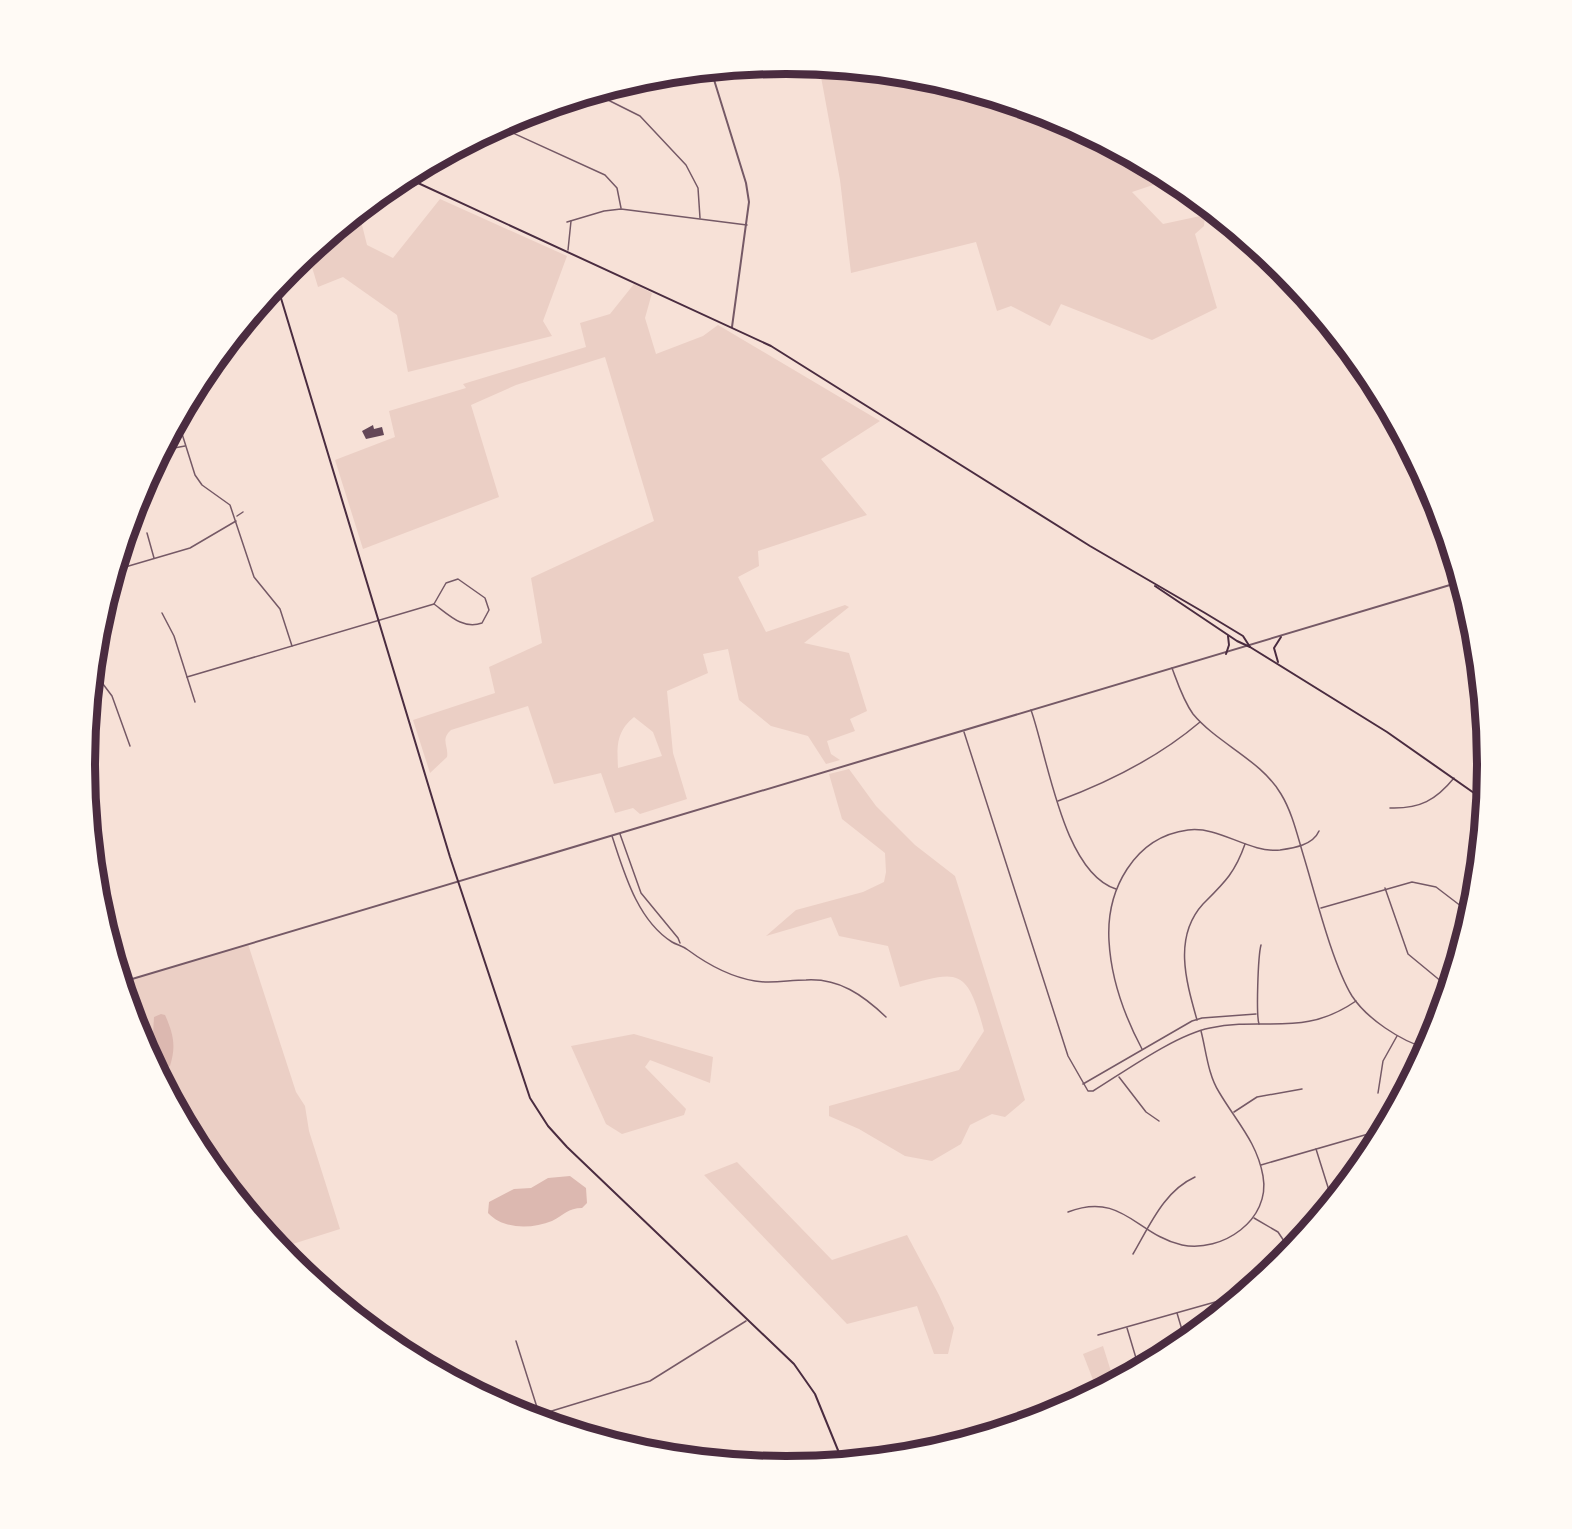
<svg xmlns="http://www.w3.org/2000/svg" width="1572" height="1529" font-family="Arial,sans-serif">
	<style>
		.green { fill: #ebcfc5; fill-rule: evenodd }
		.water { fill: #dcb8b0 }
		.building { fill: #644757 }
		.lines { fill: none; stroke-linecap: round; stroke-linejoin: round }
		.minor { stroke: #755966; stroke-width: 1.5 }
		.tertiary { stroke: #755966; stroke-width: 2 }
		.secondary { stroke: #4a2c40; stroke-width: 2 }
		.rim { fill: none; stroke: #4a2c40; stroke-width: 8 }
	</style>
	<rect width="100%" height="100%" fill="#f7e1d7"/>
	<!-- green -->
	<g class="green">
		<path d="M 819,66 L 923,77 L 1055,117 L 1171,179 L 1132,192 L 1163,224 L 1205,215 L 1204,226 L 1195,234 L 1217,308 L 1152,340 L 1061,304 L 1050,326 L 1011,306 L 997,311 L 976,242 L 851,273 L 840,180 Z"/>
		<path d="M 440,199 L 567,256 L 543,321 L 552,336 L 408,372 L 397,315 L 343,277 L 318,287 L 308,254 L 363,208 L 360,217 L 367,245 L 393,258 Z"/>
		<path d="M 634,284 L 652,293 L 645,318 L 656,354 L 703,336 L 718,325 L 880,421 L 821,459 L 867,515 L 758,551 L 759,566 L 738,577 L 766,632 L 845,605 L 849,607 L 804,643 L 849,653 L 867,711 L 850,719 L 855,731 L 827,741 L 831,754 L 840,760 L 826,764 L 808,736 L 771,726 L 739,700 L 728,649 L 703,654 L 708,673 L 667,691 L 673,753 L 687,799 L 640,814 L 633,808 L 615,813 L 601,773 L 554,784 L 528,706 L 451,730 C 440,740 449,746 447,757 L 430,773 L 413,720 L 495,693 L 489,667 L 542,643 L 531,578 L 654,521 L 605,357 L 516,385 L 471,405 L 499,497 L 363,549 L 335,460 L 395,437 L 389,411 L 466,388 L 463,384 L 586,347 L 580,323 L 610,314 ZM 634,717 L 653,732 L 662,756 L 618,768 C 617,746 616,732 634,717 Z"/>
		<path d="M 849,769 L 876,806 L 915,845 L 955,876 L 1025,1100 L 1005,1117 L 992,1114 L 970,1125 L 961,1144 L 932,1161 L 905,1156 L 859,1129 L 829,1116 L 829,1106 L 959,1070 L 984,1031 C 967,967 959,970 900,987 L 888,946 L 839,936 L 831,917 L 766,936 L 796,910 L 863,892 L 884,882 L 886,872 L 885,853 L 842,819 L 829,774 Z"/>
		<path d="M 248,944 L 296,1092 L 305,1106 L 309,1131 L 340,1229 L 280,1248 L 203,1154 L 138,1033 L 122,982 Z"/>
		<path d="M 634,1034 L 713,1057 L 710,1083 L 650,1060 L 645,1067 L 686,1109 L 684,1115 L 622,1134 L 606,1124 L 571,1046 Z"/>
		<path d="M 737,1162 L 832,1260 L 907,1235 L 939,1295 L 954,1328 L 948,1354 L 934,1354 L 917,1306 L 847,1324 L 704,1175 Z"/>
		<path d="M 1103,1346 L 1114,1381 L 1097,1390 L 1083,1354 Z"/>
	</g>
	<!-- water -->
	<g class="water">
		<path d="M 161,1014 L 165,1015 C 174,1035 176,1047 170,1066 L 165,1068 C 161,1058 158,1052 147,1050 L 144,1044 L 153,1035 L 154,1017 Z"/>
		<path d="M 570,1176 L 586,1188 L 587,1203 L 582,1208 C 568,1208 564,1215 552,1221 C 532,1229 504,1230 488,1213 L 489,1202 L 514,1189 L 531,1188 L 548,1178 Z"/>
	</g>
	<!-- building -->
	<path class="building" d="M 373,425 L 374,429 L 382,427 L 384,435 L 366,439 L 362,431 Z"/>
	<g class="lines">
		<!-- minor -->
		<g class="minor">
			<path d="M 594,93 L 640,116 L 686,165 L 698,188 L 700,218"/>
			<path d="M 502,128 L 605,175 L 617,188 L 621,208"/>
			<path d="M 567,222 L 604,211 L 621,209 L 747,225"/>
			<path d="M 568,250 L 571,221"/>
			<path d="M 178,421 L 195,475 L 202,485 L 230,505 L 254,577 L 280,609 L 292,646"/>
			<path d="M 163,450 L 185,446"/>
			<path d="M 237,516 L 243,512"/>
			<path d="M 147,533 L 154,558"/>
			<path d="M 115,570 L 190,548 L 236,521"/>
			<path d="M 458,579 L 485,598 L 489,610 L 482,623 C 463,630 449,615 434,604 L 446,583 Z"/>
			<path d="M 162,613 L 174,636 L 195,702"/>
			<path d="M 1172,668 C 1178,684 1183,700 1193,714 C 1218,744 1261,760 1281,794 C 1292,812 1297,834 1303,854 C 1315,893 1332,963 1352,996 C 1367,1019 1401,1041 1426,1048"/>
			<path d="M 94,672 L 112,696 L 130,746"/>
			<path d="M 187,677 L 434,604"/>
			<path d="M 1031,710 C 1048,758 1063,872 1116,889"/>
			<path d="M 964,732 L 1068,1056 L 1088,1091 L 1093,1091 C 1124,1072 1175,1035 1210,1028 C 1266,1016 1302,1038 1356,1001"/>
			<path d="M 1058,801 C 1109,782 1159,757 1200,722"/>
			<path d="M 1390,808 C 1420,809 1436,800 1454,778"/>
			<path d="M 620,834 L 641,893 L 678,938 L 680,943"/>
			<path d="M 612,836 C 624,872 637,920 672,942 C 677,945 683,946 688,950 C 707,964 731,977 755,981 C 771,984 789,980 806,980 C 839,978 863,995 886,1017"/>
			<path d="M 1385,888 L 1408,954 L 1448,987"/>
			<path d="M 1321,908 L 1412,882 L 1436,887 L 1470,913"/>
			<path d="M 1469,911 L 1473,906"/>
			<path d="M 1197,1020 C 1186,981 1173,937 1203,904 C 1224,883 1235,873 1245,844"/>
			<path d="M 1259,1024 C 1256,1015 1258,956 1261,945"/>
			<path d="M 1142,1049 C 1125,1017 1111,978 1109,941 C 1106,890 1134,837 1188,830 C 1220,826 1248,853 1280,850 C 1294,848 1313,845 1319,831"/>
			<path d="M 1119,1077 L 1146,1112 L 1159,1121"/>
			<path d="M 1083,1084 L 1192,1021 L 1202,1018 L 1256,1014"/>
			<path d="M 1378,1093 L 1383,1061 L 1397,1036"/>
			<path d="M 1234,1112 L 1257,1097 L 1302,1089"/>
			<path d="M 1369,1134 L 1373,1147"/>
			<path d="M 1316,1149 L 1332,1200"/>
			<path d="M 1261,1165 L 1382,1130"/>
			<path d="M 1068,1212 C 1122,1191 1137,1235 1182,1245 C 1222,1253 1271,1220 1263,1176 C 1257,1142 1236,1121 1219,1092 C 1208,1075 1206,1050 1201,1031"/>
			<path d="M 1254,1218 L 1278,1232 L 1290,1250"/>
			<path d="M 1133,1254 C 1150,1225 1164,1191 1195,1177"/>
			<path d="M 1177,1313 L 1185,1340"/>
			<path d="M 1127,1328 L 1139,1368"/>
			<path d="M 1098,1335 L 1240,1295"/>
			<path d="M 516,1341 L 541,1420"/>
			<path d="M 532,1417 L 650,1381 L 746,1321"/>
		</g>
		<!-- tertiary -->
		<g class="tertiary">
			<path d="M 711,70 L 746,183 L 749,202 L 732,327"/>
			<path d="M 122,982 L 1460,582"/>
		</g>
		<!-- secondary -->
		<g class="secondary">
			<path d="M 405,177 L 771,346 L 1090,546 L 1205,613 L 1243,636 L 1250,647"/>
			<path d="M 277,285 L 450,857 L 530,1098 L 548,1126 L 567,1147 L 794,1364 L 815,1394 L 842,1460"/>
			<path d="M 1155,586 L 1237,641 L 1250,647 L 1387,732 L 1484,800"/>
			<path d="M 1226,654 L 1229,645 L 1228,636"/>
			<path d="M 1278,662 L 1274,648 L 1281,637"/>
		</g>
	</g>
	<!-- crop -->
	<path d="M0 0H1572V1529H0ZM95 765a691 691 0 1 1 1382 0a691 691 0 1 1-1382 0Z" fill="#fffaf5" fill-rule="evenodd"/>
	<path class="rim" d="M95 765a691 691 0 1 1 1382 0a691 691 0 1 1-1382 0Z"/>
</svg>
